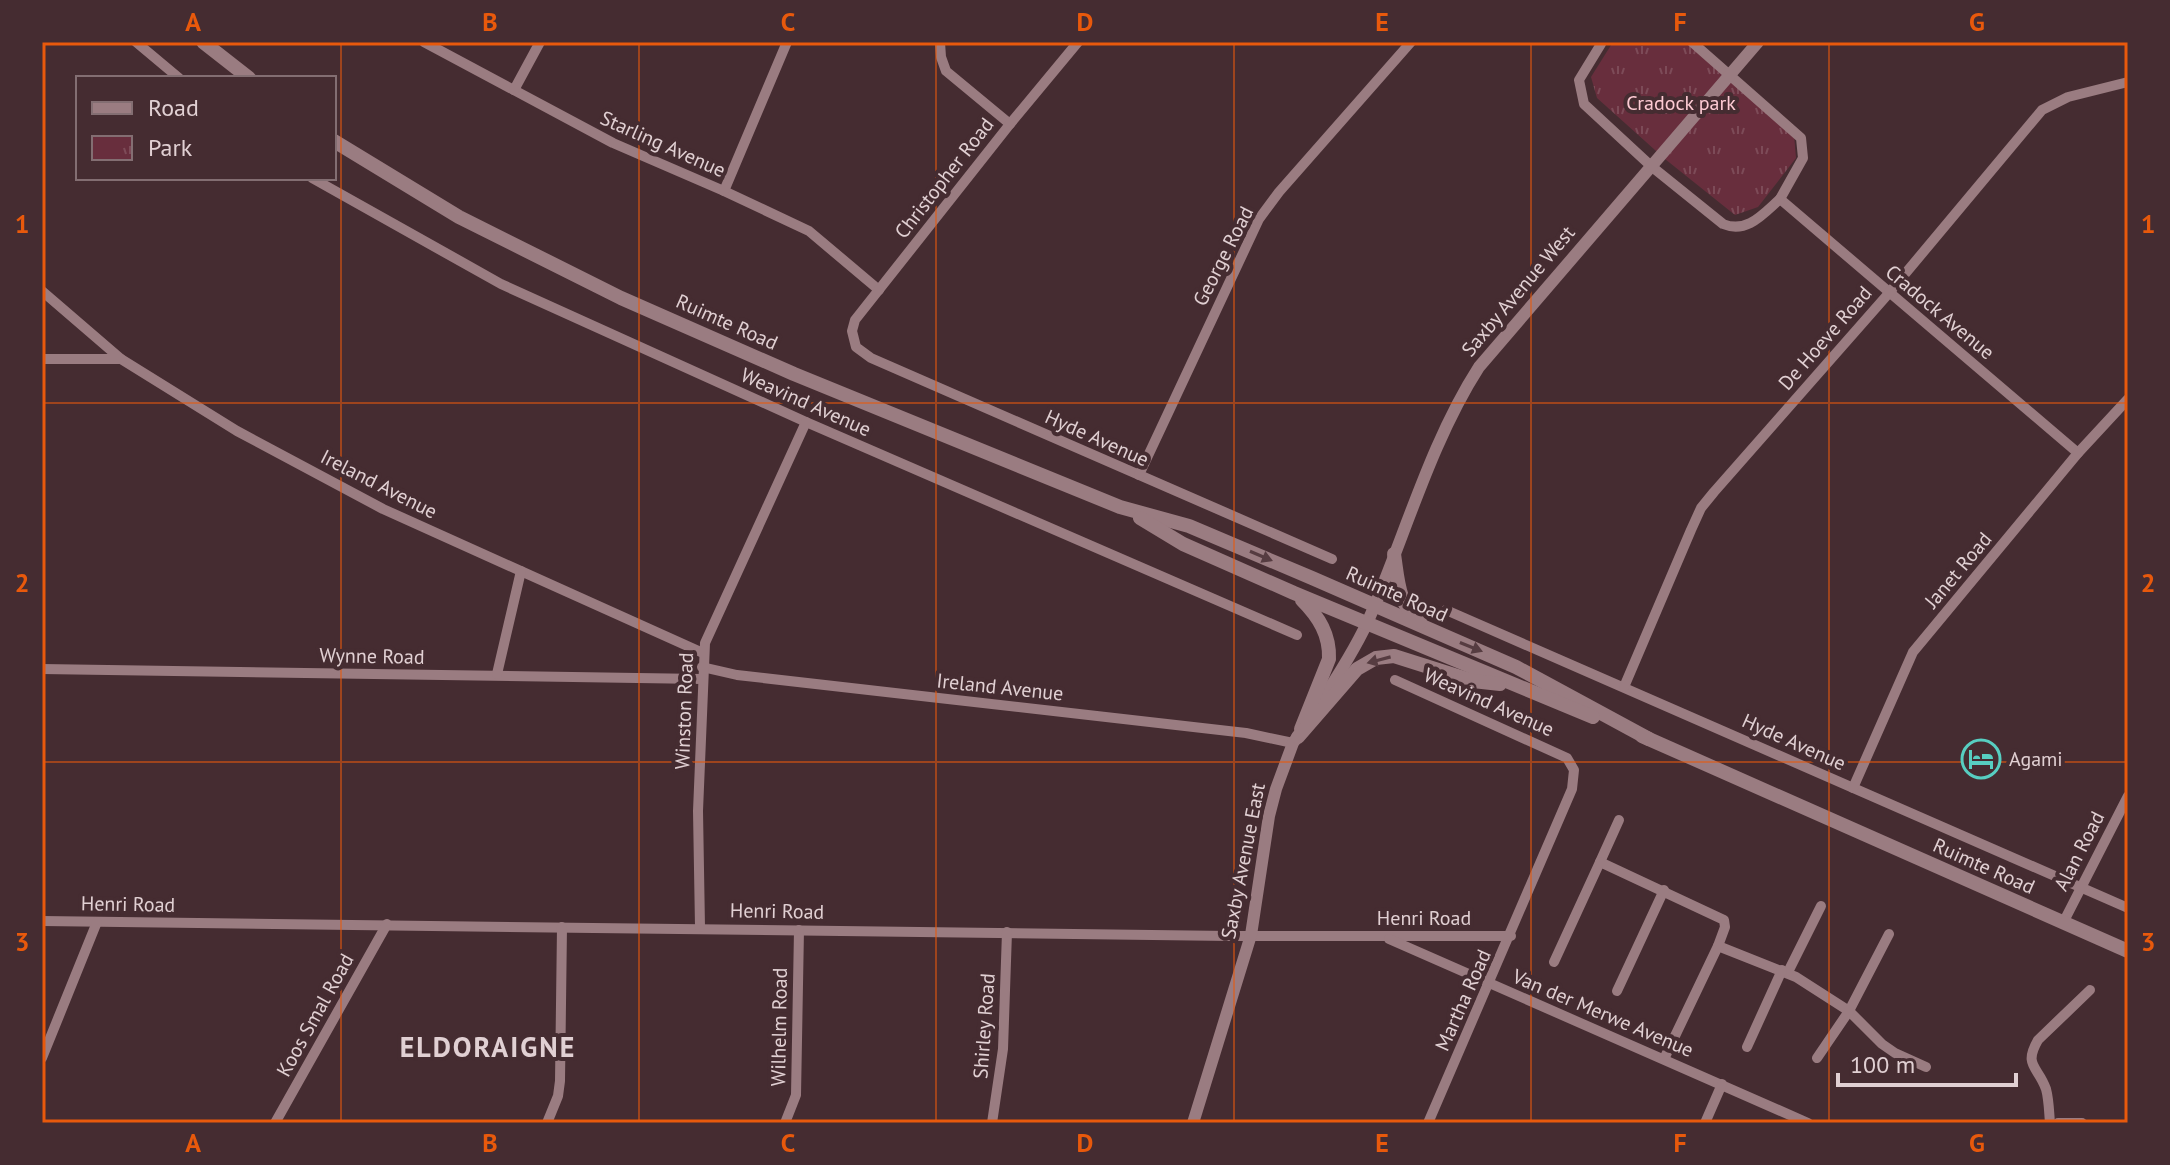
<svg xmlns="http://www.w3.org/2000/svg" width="2170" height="1165" font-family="'PT Sans',sans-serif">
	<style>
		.park { fill: url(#park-tufts) }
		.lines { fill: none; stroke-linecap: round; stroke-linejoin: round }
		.minor { stroke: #9a7c81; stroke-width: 10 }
		.tertiary { stroke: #9a7c81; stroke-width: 12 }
		.secondary { stroke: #9a7c81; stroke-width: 14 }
		.oneway { fill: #563c41 }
		.grid { fill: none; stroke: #e8590c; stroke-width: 2; stroke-opacity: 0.55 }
		.labels { text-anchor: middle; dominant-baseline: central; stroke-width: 8; stroke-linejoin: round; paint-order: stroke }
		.park-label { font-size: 20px; fill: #fecbd4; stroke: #452c31 }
		.street-label { font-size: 20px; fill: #e1d0d3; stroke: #452c31 }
		.poi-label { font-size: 20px; fill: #e1d0d3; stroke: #452c31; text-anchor: start }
		.district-label { font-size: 28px; font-weight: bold; letter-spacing: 2px; fill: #e1d0d3; stroke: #452c31 }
		.neatline { fill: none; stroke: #e8590c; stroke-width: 3 }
		.grid-label { font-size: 26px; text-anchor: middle; font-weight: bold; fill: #e8590c }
	</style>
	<defs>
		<pattern id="park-tufts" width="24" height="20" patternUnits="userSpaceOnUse" patternTransform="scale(2)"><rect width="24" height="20" fill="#682e3d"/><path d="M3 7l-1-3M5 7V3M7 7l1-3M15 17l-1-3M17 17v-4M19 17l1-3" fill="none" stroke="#7d4b58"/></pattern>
	</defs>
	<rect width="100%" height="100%" fill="#452c31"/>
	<!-- park -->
	<path class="park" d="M 1613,42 L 1689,42 L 1794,135 L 1796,158 L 1758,207 L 1735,215 L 1665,159 L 1597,98 L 1591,77 Z"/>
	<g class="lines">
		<!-- minor -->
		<g class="minor">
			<path d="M 136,42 L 179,78"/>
			<path d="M 424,42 L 613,143 L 724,191 L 809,231 L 879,290"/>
			<path d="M 940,42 L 941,57 L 946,71 L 1010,124"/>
			<path d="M 1078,42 L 1010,124 L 855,320 L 852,331 L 856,347 L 871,358 L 1332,559"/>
			<path d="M 1692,42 L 1801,138 L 1803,158 L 1780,199 L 2078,453"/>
			<path d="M 1601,44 L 1579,80 L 1584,104 L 1651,166 L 1723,224 C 1747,234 1763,214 1780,199"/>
			<path d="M 514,90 L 540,42"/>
			<path d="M 312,178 L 501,284 L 806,422 L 1297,635"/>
			<path d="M 724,191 L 787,42"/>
			<path d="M 42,291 L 121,359"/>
			<path d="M 42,359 L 121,359 L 237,431 L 383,509 L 703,653"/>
			<path d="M 1139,475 L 1259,219 L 1279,192 L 1411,42"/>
			<path d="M 1446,610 L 2128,908"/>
			<path d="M 702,667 L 737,675 L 1246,733 L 1293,743"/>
			<path d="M 42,669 L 702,679"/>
			<path d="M 497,674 L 521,571"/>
			<path d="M 1395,680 L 1567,758 L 1574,770 L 1572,789 L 1428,1123"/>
			<path d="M 1624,687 L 1691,530 L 1701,508 L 1714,492 L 1889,293 L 2042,110 L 2068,97 L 2128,82"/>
			<path d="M 1853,788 L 1913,652 L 2078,453 L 2128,399"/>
			<path d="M 1600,862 L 1619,820"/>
			<path d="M 42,921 L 1230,936 L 1511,936"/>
			<path d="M 2063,923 L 2128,796"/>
			<path d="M 700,927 L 698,811 L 705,643 L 806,422"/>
			<path d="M 1389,939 L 1808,1123"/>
			<path d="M 1718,946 L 1796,977 L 1849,1011 L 1882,1044 L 1895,1053 L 1926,1067"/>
			<path d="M 1554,962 L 1600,862 L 1724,920 L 1725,927 L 1718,946 L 1664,1059"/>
			<path d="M 1788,972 L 1821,906"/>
			<path d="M 1617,991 L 1664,890"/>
			<path d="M 1747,1047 L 1782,970"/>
			<path d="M 42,1058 L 97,922"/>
			<path d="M 1817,1058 L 1849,1011 L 1889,934"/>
			<path d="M 275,1123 L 387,924"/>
			<path d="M 547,1123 L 558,1096 L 560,1081 L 562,927"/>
			<path d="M 785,1123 L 796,1095 L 799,930"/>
			<path d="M 992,1123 L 1003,1049 L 1007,932"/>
			<path d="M 1705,1123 L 1722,1084"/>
			<path d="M 2050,1123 C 2049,1112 2049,1100 2046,1089 C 2038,1066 2023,1066 2038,1040 L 2090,990"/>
			<path d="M 2058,1123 L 2082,1123"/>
		</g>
		<!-- tertiary -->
		<g class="tertiary">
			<path d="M 1318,706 C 1336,679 1354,651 1368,621 C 1404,539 1430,443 1479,367 L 1758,42"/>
			<path d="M 1193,1123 L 1251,935 L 1269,816 L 1276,789 L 1293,743 L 1301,732"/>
		</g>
		<!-- secondary -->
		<g class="secondary">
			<path d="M 203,42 L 249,78"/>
			<path d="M 334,141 L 459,217 L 621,298 L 794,374 L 1120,507 L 1189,526 L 1312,578 L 1516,667 L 1649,739"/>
			<path d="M 1140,518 L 1183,544 L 1294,593 L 1593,717"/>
			<path d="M 1394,554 C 1398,580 1398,605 1420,622"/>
			<path d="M 1301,729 L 1329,659 C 1330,635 1319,617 1302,600"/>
			<path d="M 1642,736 L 2128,951"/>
			<path d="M 1298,737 L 1357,669 L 1376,658 L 1394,656 L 1473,681 L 1500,684"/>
		</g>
	</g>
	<!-- one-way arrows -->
	<defs><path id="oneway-solid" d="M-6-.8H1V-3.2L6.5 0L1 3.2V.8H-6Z" transform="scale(2)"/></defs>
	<g class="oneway">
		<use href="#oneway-solid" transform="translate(1261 556) rotate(23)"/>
		<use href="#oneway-solid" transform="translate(1471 647) rotate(22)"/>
		<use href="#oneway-solid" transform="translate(1379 660) rotate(165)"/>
	</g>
	<!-- grid -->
	<path class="grid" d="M 341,42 L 341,1123M 639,42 L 639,1123M 936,42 L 936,1123M 1234,42 L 1234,1123M 1531,42 L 1531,1123M 1829,42 L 1829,1123M 42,403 L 2128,403M 42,762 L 2128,762"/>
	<!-- icons -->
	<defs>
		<g id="hotel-ring" transform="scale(2)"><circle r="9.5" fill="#452c31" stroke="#57cec1" stroke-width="1.5"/><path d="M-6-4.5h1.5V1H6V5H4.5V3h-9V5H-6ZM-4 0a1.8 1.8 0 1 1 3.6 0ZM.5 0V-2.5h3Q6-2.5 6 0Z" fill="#57cec1"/></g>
	</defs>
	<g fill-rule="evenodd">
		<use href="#hotel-ring" x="1981" y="759"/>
	</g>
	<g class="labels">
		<!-- park labels -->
		<g class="park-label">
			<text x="1681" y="103">Cradock park</text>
		</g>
		<!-- street labels -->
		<g class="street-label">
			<text transform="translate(663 144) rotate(24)">Starling Avenue</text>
			<text transform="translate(944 178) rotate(-52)">Christopher Road</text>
			<text transform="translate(1223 256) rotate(-63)">George Road</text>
			<text transform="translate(1518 291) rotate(-50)">Saxby Avenue West</text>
			<text transform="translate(1940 312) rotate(40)">Cradock Avenue</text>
			<text transform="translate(727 322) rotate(24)">Ruimte Road</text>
			<text transform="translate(1825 338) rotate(-49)">De Hoeve Road</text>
			<text transform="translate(806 402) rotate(24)">Weavind Avenue</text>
			<text transform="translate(1097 438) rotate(24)">Hyde Avenue</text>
			<text transform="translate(379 484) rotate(27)">Ireland Avenue</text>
			<text transform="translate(1958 570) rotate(-50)">Janet Road</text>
			<text transform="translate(1397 594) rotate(24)">Ruimte Road</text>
			<text transform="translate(372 656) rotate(1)">Wynne Road</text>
			<text transform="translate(1000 687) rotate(6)">Ireland Avenue</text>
			<text transform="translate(1489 702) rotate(24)">Weavind Avenue</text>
			<text transform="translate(684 711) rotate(-88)">Winston Road</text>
			<text transform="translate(1794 742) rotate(24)">Hyde Avenue</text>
			<text transform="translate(2079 851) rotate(-63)">Alan Road</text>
			<text transform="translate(1243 861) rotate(-79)">Saxby Avenue East</text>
			<text transform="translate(1984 866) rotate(24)">Ruimte Road</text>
			<text transform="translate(128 904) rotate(1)">Henri Road</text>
			<text transform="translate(777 911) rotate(1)">Henri Road</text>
			<text x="1424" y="918">Henri Road</text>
			<text transform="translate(1463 1000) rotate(-66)">Martha Road</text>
			<text transform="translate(1603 1013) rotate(23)">Van der Merwe Avenue</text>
			<text transform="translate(315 1015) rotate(-61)">Koos Smal Road</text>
			<text transform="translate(984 1026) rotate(-86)">Shirley Road</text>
			<text transform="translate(779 1027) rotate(-89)">Wilhelm Road</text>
		</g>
		<!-- poi labels -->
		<g class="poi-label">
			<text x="2009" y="759">Agami</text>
		</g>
		<!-- district labels -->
		<g class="district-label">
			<text x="488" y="1046">ELDORAIGNE</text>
		</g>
	</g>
	<!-- border -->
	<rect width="2170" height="1165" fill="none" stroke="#452c31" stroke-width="88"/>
	<!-- legend -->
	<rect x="76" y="76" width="260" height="104" fill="#452c31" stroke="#836e72" stroke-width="2"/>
	<rect x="92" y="102" width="40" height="12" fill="#9a7c81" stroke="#836e72" stroke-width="2"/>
	<text x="148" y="116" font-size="24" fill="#e1d0d3">Road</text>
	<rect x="92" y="136" width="40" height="24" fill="url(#park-tufts)" stroke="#836e72" stroke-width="2"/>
	<text x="148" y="156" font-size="24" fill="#e1d0d3">Park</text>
	<!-- scale -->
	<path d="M1838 1073v12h178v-12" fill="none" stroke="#e1d0d3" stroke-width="4"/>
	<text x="1850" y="1073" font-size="24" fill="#e1d0d3" stroke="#452c31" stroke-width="6" paint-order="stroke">100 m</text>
	<rect x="44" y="44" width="2082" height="1077" class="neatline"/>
	<g class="grid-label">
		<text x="193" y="31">A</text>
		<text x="490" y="31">B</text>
		<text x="788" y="31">C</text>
		<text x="1085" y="31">D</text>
		<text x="1382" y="31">E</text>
		<text x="1680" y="31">F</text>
		<text x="1977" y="31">G</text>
		<text x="22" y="233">1</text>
		<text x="2148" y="233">1</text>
		<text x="22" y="592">2</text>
		<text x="2148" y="592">2</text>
		<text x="22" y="951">3</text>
		<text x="2148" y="951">3</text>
		<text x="193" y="1152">A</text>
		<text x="490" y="1152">B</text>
		<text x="788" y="1152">C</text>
		<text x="1085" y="1152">D</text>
		<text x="1382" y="1152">E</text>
		<text x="1680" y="1152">F</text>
		<text x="1977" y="1152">G</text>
	</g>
</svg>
